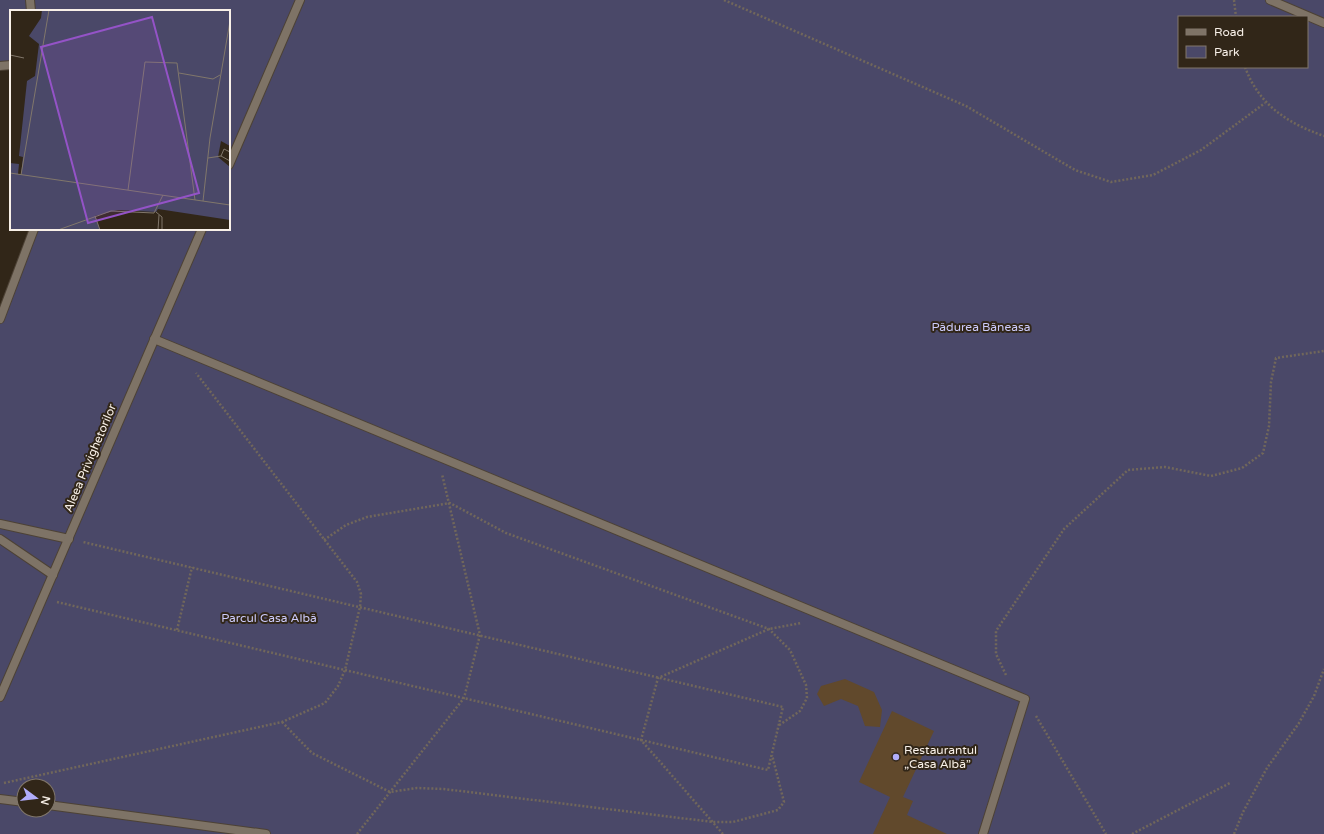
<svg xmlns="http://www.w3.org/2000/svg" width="1324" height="834" font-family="'Varela Round',sans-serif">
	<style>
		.green { fill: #4a4868; fill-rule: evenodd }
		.building { fill: #61492c }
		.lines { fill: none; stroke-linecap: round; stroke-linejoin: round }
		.service-casing { stroke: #4d4235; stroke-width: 10 }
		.minor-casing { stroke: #4d4235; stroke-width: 10 }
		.tertiary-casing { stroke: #4d4235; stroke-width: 10 }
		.path { stroke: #71675b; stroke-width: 2.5; stroke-dasharray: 2 2; stroke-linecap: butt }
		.service { stroke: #7e7366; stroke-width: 8 }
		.minor { stroke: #7e7366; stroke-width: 8 }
		.tertiary { stroke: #7e7366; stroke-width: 8 }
		.poi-dot { fill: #b1adfa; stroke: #312618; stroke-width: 1.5 }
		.labels { text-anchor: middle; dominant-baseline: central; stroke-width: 4; stroke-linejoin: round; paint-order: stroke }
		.park-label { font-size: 12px; fill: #cccbfb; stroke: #312618 }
		.street-label { font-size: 12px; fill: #f8f0e8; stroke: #312618 }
		.poi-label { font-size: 12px; fill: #f8f0e8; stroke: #312618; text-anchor: start }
		.inset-road { fill: none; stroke: #81776b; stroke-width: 1 }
		.view { fill: #9453c7; fill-opacity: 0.15; stroke: #9453c7; stroke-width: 2 }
		.inset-edge { fill: none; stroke: #f8f0e8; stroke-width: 2 }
	</style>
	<rect width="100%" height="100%" fill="#312618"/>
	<!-- green -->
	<path class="green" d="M 0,0 L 1324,0 L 1324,834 L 0,834 L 0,319 L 34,229 L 229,229 L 229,11 L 11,11 L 11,65 L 0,66 ZM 1179,17 L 1307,17 L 1307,67 L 1179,67 ZM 24,786 L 48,786 L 48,810 L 24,810 Z"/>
	<!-- building -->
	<g class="building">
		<path d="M 845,679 L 874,692 L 882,710 L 880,727 L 865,726 L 858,706 L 841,699 L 824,706 L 817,694 L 821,686 Z"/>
		<path d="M 892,711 L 934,731 L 903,797 L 913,801 L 907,815 L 947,834 L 873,834 L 890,797 L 859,782 Z"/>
	</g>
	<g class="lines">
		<!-- service casing -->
		<g class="service-casing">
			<g id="service">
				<path d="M 1270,0 L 1324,23"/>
				<path d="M 154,339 L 1025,699 L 983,834"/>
				<path d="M 0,799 L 24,802"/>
				<path d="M 48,805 L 266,834"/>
			</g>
		</g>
		<!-- minor casing -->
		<g class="minor-casing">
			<path id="minor" d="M 0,66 L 11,65"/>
		</g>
		<!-- tertiary casing -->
		<g class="tertiary-casing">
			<g id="tertiary">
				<path d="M 30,0 L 31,11"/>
				<path d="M 229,165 L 300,0"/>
				<path d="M 0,319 L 34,229"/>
				<path d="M 0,524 L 69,539"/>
				<path d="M 0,539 L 53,575"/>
				<path d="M 0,697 L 202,229"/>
			</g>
		</g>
		<!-- path -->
		<g class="path">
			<path d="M 724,0 L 966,106 L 1075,170 L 1111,182 L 1153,175 L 1201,150 L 1265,103"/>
			<path d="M 1234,0 L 1236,17"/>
			<path d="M 1245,67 C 1259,105 1287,123 1324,136"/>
			<path d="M 324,540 L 346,525 L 367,517 L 450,503 L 506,533 L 769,629 L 790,650 L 806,685 L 807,698 L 800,711 L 778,726"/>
			<path d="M 57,602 L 768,770 L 783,707 L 83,542"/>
			<path d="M 177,630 L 192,567"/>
			<path d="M 1006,675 L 996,654 L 996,631 L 1064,529 L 1128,470 L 1165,467 L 1211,476 L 1242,468 L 1263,453 L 1269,426 L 1271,382 L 1276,358 L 1324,351"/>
			<path d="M 1036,716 L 1106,834"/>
			<path d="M 282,722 L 312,753 L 390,792 L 417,788 L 444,789 L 713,822 L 733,822 L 778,810 L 784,802 L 772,755"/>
			<path d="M 4,783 L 282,722 L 325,703 L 338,686 L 345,670 L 360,607 L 361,594 L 357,582 L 196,373"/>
			<path d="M 357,834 L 464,698 L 480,635 L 442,474"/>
			<path d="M 723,834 L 641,740 L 658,678 L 769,629 L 801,623"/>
			<path d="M 1132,834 L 1230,783"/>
			<path d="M 1234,834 L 1243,812 L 1267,768 L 1299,723 L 1314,696 L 1324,669"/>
		</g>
		<!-- service -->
		<use href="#service" class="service"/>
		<!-- minor -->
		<use href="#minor" class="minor"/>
		<!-- tertiary -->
		<use href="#tertiary" class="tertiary"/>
	</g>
	<!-- markers -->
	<circle class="poi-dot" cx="896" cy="757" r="4"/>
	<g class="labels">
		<!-- park labels -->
		<g class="park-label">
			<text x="981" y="327">Pădurea Băneasa</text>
			<text x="269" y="618">Parcul Casa Albă</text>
		</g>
		<!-- street labels -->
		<g class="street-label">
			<text transform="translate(90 458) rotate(-67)">Aleea Privighetorilor</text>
		</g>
		<!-- poi labels -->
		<g class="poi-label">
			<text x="904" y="750">Restaurantul<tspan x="904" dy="14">„Casa Albă”</tspan></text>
		</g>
	</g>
	<!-- overview -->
	<g transform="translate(10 10)">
		<rect width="220" height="220" fill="#312618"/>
		<path d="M 32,0 L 220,0 L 220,136 L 211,131 L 208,147 L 220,157 L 220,210 L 148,199 L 146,202 L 108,200 L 85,206 L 90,220 L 0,220 L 0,153 L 9,154 L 8,164 L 11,165 L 13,147 L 9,146 L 17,71 L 25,66 L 29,34 L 19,26 L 31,8 Z" fill="#4a4868"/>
		<path class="inset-road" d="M 0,45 L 14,48M 169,63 L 203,69 L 210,65M 211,146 L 214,139 L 220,142M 198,148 L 211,146 L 220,151M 0,163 L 220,195M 11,165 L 39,0M 118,180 L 135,52 L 167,53 L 185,190M 193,191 L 200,128 L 220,11M 146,202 L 152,207 L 152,220M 85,206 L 90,220M 48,220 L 101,201 L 144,203 L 153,185M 148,220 L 149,205"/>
		<path class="view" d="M 142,7 L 189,183 L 78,213 L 31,37 Z"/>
		<rect width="220" height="220" class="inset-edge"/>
	</g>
	<!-- legend -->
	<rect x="1178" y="16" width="130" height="52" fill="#312618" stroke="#81776b"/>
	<rect x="1186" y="29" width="20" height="6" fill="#7e7366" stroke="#81776b"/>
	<text x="1214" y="36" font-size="12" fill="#f8f0e8">Road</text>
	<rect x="1186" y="46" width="20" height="12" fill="#4a4868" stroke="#81776b"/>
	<text x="1214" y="56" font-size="12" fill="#f8f0e8">Park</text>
	<!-- north arrow -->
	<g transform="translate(36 798) rotate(105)"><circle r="19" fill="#312618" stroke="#81776b"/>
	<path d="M0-3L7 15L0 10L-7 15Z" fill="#b1adfa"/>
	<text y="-6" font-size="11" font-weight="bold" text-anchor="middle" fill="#f8f0e8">N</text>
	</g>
</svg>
